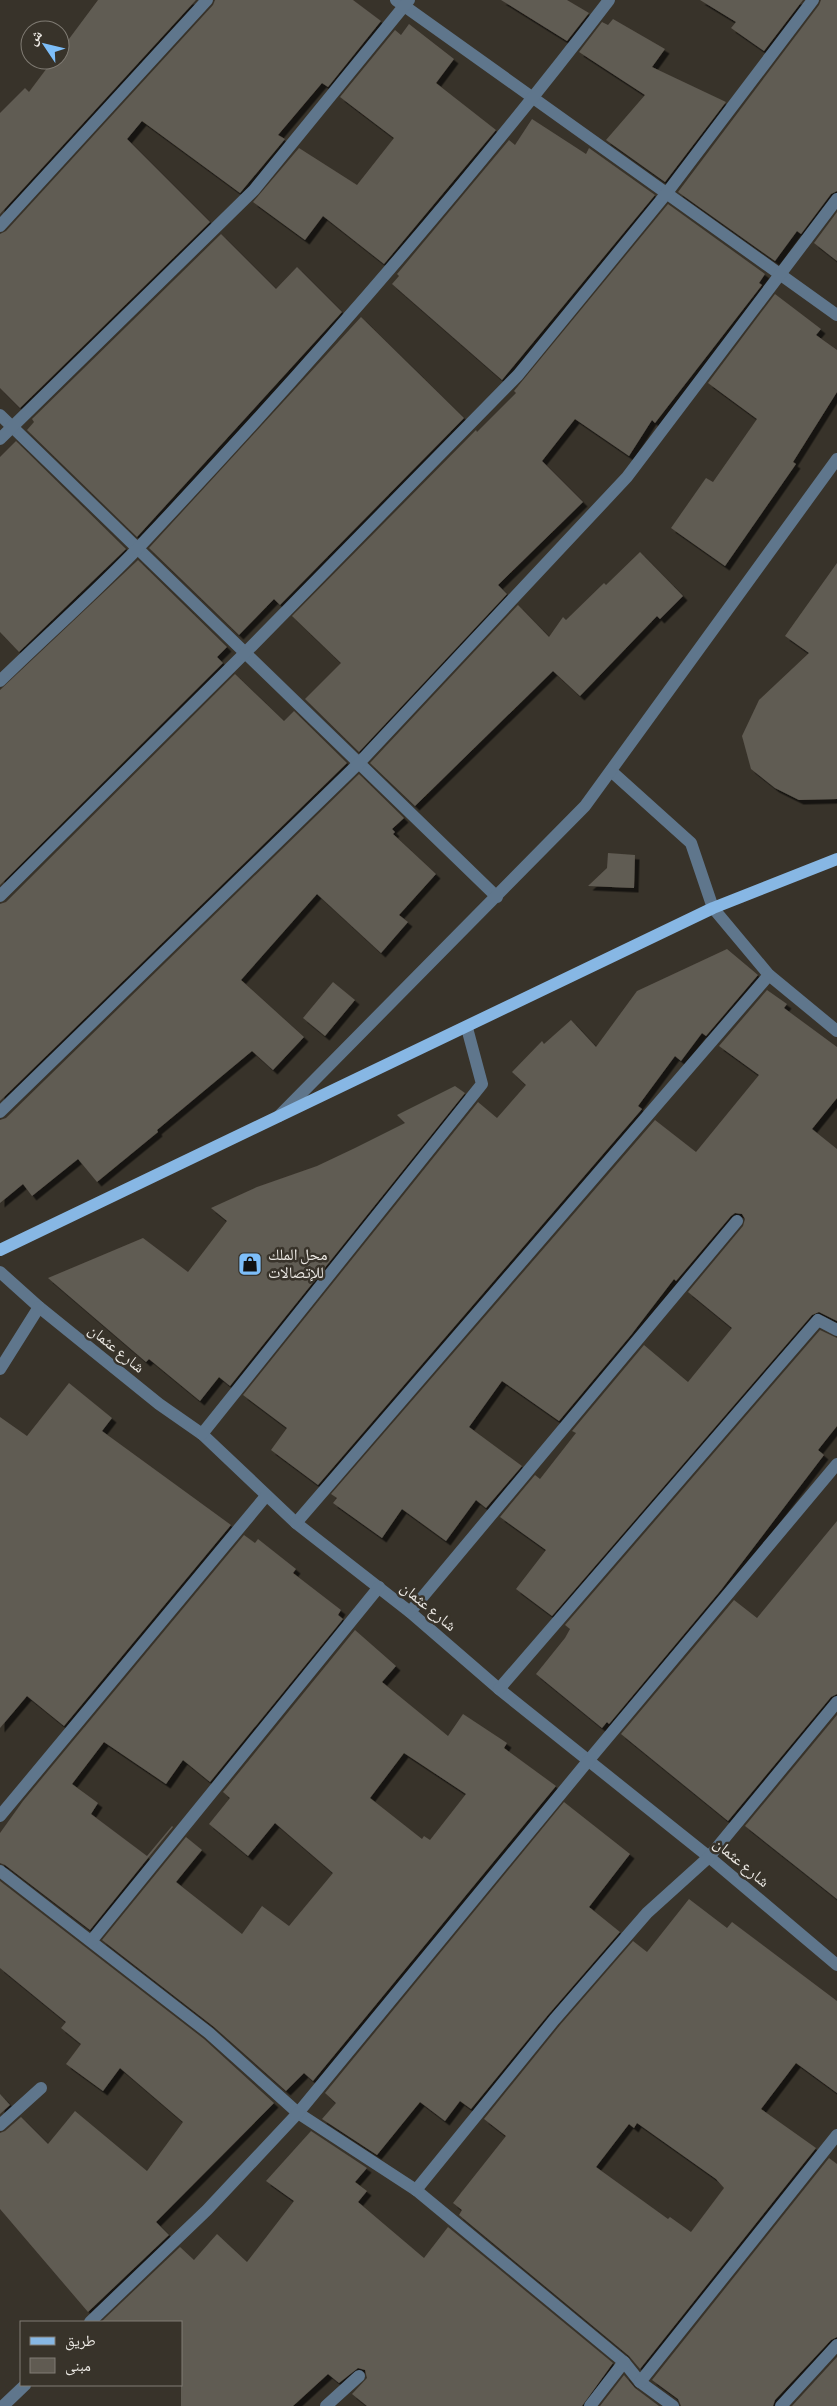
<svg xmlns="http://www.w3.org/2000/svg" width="837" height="2406" font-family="'Sofia Sans Condensed','Noto Naskh Arabic',sans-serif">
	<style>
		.building { fill: #605b52; fill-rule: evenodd; filter: url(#shadow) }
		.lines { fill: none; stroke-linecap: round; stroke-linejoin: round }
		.minor { stroke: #5f768c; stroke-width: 12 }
		.major { stroke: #87b7e4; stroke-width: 12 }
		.labels { text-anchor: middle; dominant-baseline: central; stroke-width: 5; stroke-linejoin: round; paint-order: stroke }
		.poi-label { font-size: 16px; fill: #ece9e4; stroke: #38332a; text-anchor: start }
		.street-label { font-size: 16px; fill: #ece9e4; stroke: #38332a }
	</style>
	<defs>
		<filter id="shadow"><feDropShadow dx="4.5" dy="4.5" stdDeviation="0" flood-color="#0009"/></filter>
	</defs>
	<rect width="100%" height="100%" fill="#38332a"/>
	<!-- building -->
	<g class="building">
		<path d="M 98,0 L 196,0 L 0,214 L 0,113 L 25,88 L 29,92 L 53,60 L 60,60 L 60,51 Z"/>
		<path d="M 215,0 L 353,0 L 381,21 L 328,87 L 322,83 L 278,135 L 285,139 L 240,193 L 142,121 L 127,139 L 210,222 L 20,408 L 0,388 L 0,234 L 6,231 L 213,5 Z"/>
		<path d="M 501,0 L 567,0 L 589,13 L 567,41 Z"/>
		<path d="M 700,0 L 803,0 L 764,51 L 731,28 L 736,22 Z"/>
		<path d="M 821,0 L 837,0 L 837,191 L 831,194 L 801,234 L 797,231 L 775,261 L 678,192 L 819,5 Z"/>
		<path d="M 613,19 L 665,49 L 652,67 L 726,102 L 665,182 L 606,140 L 645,95 L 579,52 L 602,22 L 608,25 Z"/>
		<path d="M 409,24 L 454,59 L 436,83 L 496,130 L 384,264 L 323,216 L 305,240 L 253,202 L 299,148 L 357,185 L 394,138 L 340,97 L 395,30 L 401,35 Z"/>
		<path d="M 532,119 L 586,154 L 589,148 L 655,195 L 502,380 L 392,284 L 399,276 L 397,274 L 509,140 L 515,145 Z"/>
		<path d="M 668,204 L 765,274 L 759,283 L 762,285 L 655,423 L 652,420 L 629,456 L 575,419 L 542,461 L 583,502 L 498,585 L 507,594 L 359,752 L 305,699 L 341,663 L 292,616 L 476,430 L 477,432 L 516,393 L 514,391 Z"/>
		<path d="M 837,212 L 837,261 L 814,243 Z"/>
		<path d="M 221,234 L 276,289 L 297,267 L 342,312 L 137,537 L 27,430 L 34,422 L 32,419 Z"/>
		<path d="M 775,294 L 821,329 L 816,335 L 837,350 L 837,392 L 793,462 L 796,464 L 725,566 L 671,528 L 706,478 L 713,482 L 757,419 L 708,383 Z"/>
		<path d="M 361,317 L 464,418 L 280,605 L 274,599 L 239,635 L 149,548 Z"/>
		<path d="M 16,441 L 126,549 L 19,652 L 0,632 L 0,457 Z"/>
		<path d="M 640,552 L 683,596 L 660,619 L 657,616 L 580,696 L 553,671 L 415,806 L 370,763 L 518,605 L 549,637 L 563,617 L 566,620 L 604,583 L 606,585 Z"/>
		<path d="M 138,560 L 227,647 L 217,657 L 223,663 L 0,885 L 0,690 Z"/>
		<path d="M 837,563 L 837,799 L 799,800 L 775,788 L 751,769 L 742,736 L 759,700 L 809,653 L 785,636 Z"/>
		<path d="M 235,674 L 284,721 L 294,711 L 347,763 L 0,1101 L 0,904 L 6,902 Z"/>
		<path d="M 359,774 L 404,818 L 392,829 L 395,832 L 393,834 L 436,874 L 399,915 L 408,922 L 381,953 L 317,894 L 241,980 L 304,1037 L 273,1070 L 252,1051 L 157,1130 L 158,1132 L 97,1182 L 78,1159 L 32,1196 L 23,1184 L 0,1203 L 0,1120 L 6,1118 Z"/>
		<path d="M 608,853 L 635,855 L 634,888 L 588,886 L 607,868 Z"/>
		<path d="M 727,949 L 758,975 L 706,1036 L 702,1033 L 681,1061 L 675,1056 L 638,1106 L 642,1109 L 318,1485 L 271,1450 L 287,1428 L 243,1395 L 478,1102 L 497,1118 L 526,1085 L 512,1072 L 542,1041 L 544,1044 L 571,1020 L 596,1047 L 637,991 Z"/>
		<path d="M 333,982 L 355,1000 L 325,1036 L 303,1018 Z"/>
		<path d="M 767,990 L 787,1004 L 784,1008 L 837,1047 L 837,1098 L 812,1129 L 837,1149 L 837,1321 L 819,1312 L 812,1315 L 552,1616 L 516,1589 L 546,1550 L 500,1517 L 535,1475 L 540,1479 L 576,1433 L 572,1431 L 644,1345 L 688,1382 L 732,1328 L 688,1292 L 743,1226 L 745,1219 L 742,1214 L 735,1213 L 731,1216 L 676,1281 L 674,1279 L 631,1335 L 559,1421 L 502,1381 L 469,1427 L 522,1466 L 486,1508 L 476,1500 L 446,1541 L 402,1509 L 382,1538 L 333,1503 L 337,1498 L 331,1494 L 655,1120 L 696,1152 L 759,1075 L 719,1046 Z"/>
		<path d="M 455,1086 L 465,1093 L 230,1386 L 219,1377 L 200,1401 L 149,1359 L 146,1362 L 48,1278 L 143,1238 L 188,1272 L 227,1221 L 211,1208 L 257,1187 L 317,1166 L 355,1148 L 405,1123 L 397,1115 Z"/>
		<path d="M 820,1330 L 837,1338 L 837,1426 L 818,1450 L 824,1455 L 721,1590 L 609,1724 L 607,1722 L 602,1728 L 536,1674 L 565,1638 L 570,1629 L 565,1625 Z"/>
		<path d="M 69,1383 L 112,1418 L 102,1431 L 231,1525 L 64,1726 L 27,1696 L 0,1728 L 0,1417 L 27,1436 Z"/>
		<path d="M 837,1521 L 837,1694 L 831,1697 L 728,1821 L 621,1734 L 734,1600 L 757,1618 Z"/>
		<path d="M 244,1535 L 255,1543 L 258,1539 L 296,1569 L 293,1573 L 341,1610 L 338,1615 L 343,1619 L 210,1782 L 183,1760 L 166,1784 L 104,1742 L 72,1784 L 98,1803 L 91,1814 L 147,1856 L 172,1826 L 173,1827 L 90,1930 L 5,1865 L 0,1863 L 0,1833 L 23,1801 Z"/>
		<path d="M 355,1630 L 396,1666 L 382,1682 L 448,1736 L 463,1714 L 507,1743 L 504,1748 L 556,1786 L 313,2081 L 304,2073 L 286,2091 L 214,2027 L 102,1940 L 186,1837 L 202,1850 L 176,1882 L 242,1934 L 262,1906 L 289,1926 L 333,1873 L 275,1823 L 248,1856 L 209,1824 L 230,1798 L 223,1792 ZM 404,1753 L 466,1794 L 430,1840 L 424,1836 L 422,1839 L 370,1798 Z"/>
		<path d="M 837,1715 L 837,1899 L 745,1826 Z"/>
		<path d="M 564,1802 L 630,1854 L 589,1907 L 620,1932 L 548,2015 L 471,2109 L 460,2101 L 445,2121 L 420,2102 L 377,2155 L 322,2119 L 336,2103 L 325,2093 Z"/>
		<path d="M 0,1881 L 204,2039 L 274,2103 L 156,2222 L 169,2235 L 88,2312 L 0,2209 L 0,2133 L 5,2131 L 21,2117 L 48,2144 L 75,2111 L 147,2171 L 183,2122 L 120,2068 L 103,2091 L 66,2064 L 81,2044 L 61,2028 L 66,2022 L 0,1968 Z"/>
		<path d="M 689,1899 L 727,1928 L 732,1922 L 837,2001 L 837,2093 L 796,2063 L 761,2109 L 816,2148 L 640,2369 L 629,2356 L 459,2215 L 462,2210 L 453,2203 L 506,2136 L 484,2119 L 560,2025 L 633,1941 L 647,1952 ZM 637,2123 L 716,2179 L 724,2188 L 691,2232 L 670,2217 L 668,2219 L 596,2167 L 629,2124 L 634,2128 Z"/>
		<path d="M 0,2094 L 10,2105 L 0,2114 Z"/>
		<path d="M 311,2131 L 367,2168 L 355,2182 L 367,2191 L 358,2202 L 424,2258 L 448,2227 L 613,2363 L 582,2406 L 367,2406 L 352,2394 L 367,2378 L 365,2370 L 358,2368 L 339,2383 L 328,2374 L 293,2406 L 181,2406 L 181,2322 L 101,2322 L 180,2247 L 194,2260 L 217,2234 L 247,2262 L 294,2201 L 266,2181 Z"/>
		<path d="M 829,2158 L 837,2164 L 837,2337 L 831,2340 L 775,2400 L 773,2406 L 681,2406 L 678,2399 L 652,2380 Z"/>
		<path d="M 837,2357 L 837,2406 L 792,2406 Z"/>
		<path d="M 624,2375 L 635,2388 L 659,2406 L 600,2406 Z"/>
	</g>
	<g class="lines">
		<!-- minor -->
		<g class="minor">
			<path d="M 396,0 L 837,315"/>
			<path d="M 0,226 L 207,0"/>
			<path d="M 0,415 L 497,897"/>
			<path d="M 0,439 L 254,190 L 409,0"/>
			<path d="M 0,681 C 46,636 95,593 139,547 C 304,372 463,191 609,0"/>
			<path d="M 611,771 L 691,843 L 713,908 L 769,975 L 837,1031"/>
			<path d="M 0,896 L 245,653 L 518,375 L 666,194 L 813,0"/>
			<path d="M 0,1112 L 359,763 L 627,477 L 837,199"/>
			<path d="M 279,1116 L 585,806 L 837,459"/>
			<path d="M 0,1272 L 39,1307 L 159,1404 L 202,1434 L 296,1523 L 410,1612 L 499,1689 L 709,1857 L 837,1965"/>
			<path d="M 0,1369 L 39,1307"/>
			<path d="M 202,1434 L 482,1084 L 467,1028"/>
			<path d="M 296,1523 L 769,975"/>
			<path d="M 410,1612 L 737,1221"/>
			<path d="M 499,1689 L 818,1320 L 837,1330"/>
			<path d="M 0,1816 L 266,1496"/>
			<path d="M 0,1871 L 209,2033 L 298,2113 L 416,2190 L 624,2362 L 640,2382 L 673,2406"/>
			<path d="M 92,1940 L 379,1587"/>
			<path d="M 0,2125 L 41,2088"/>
			<path d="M 416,2190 L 554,2020 L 647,1913 L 709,1857 L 837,1702"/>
			<path d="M 90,2322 L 207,2210 L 298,2113 L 588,1761 L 837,1464"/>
			<path d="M 640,2382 L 837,2135"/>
			<path d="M 3,2406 L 25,2385"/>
			<path d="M 326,2406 L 359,2376"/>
			<path d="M 590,2406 L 624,2362"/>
			<path d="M 781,2406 L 837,2345"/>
		</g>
		<!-- major -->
		<path class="major" d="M 0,1250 L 713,908 L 837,859"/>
	</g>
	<!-- icons -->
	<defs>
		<g id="shop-square" transform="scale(1.25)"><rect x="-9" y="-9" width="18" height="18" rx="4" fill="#7dbef9" stroke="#38332a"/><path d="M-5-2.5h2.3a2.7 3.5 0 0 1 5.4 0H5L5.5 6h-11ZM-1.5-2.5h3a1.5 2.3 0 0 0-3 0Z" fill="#111"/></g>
	</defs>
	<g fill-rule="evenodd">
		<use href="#shop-square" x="250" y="1264"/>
	</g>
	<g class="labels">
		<!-- poi labels -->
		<g class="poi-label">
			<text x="268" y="1255">محل الملك<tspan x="268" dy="18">للإتصالات</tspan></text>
		</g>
		<!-- street labels -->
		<g class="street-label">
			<text transform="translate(116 1349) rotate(39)">شارع عثمان</text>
			<text transform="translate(428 1607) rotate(40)">شارع عثمان</text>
			<text transform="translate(741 1863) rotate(40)">شارع عثمان</text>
		</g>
	</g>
	<!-- legend -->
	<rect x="20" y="2321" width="162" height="65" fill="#38332a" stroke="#807c74"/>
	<rect x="30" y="2337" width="25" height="8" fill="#87b7e4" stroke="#807c74"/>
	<text x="65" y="2346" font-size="15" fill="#ece9e4">طريق</text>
	<rect x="30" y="2358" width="25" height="15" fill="#605b52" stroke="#807c74"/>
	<text x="65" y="2371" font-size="15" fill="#ece9e4">مبنى</text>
	<!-- north arrow -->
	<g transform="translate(45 45) rotate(305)"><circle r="24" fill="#38332a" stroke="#807c74"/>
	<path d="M0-4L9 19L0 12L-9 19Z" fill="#7dbef9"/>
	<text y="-8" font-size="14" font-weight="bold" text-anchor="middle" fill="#ece9e4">ش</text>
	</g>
</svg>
